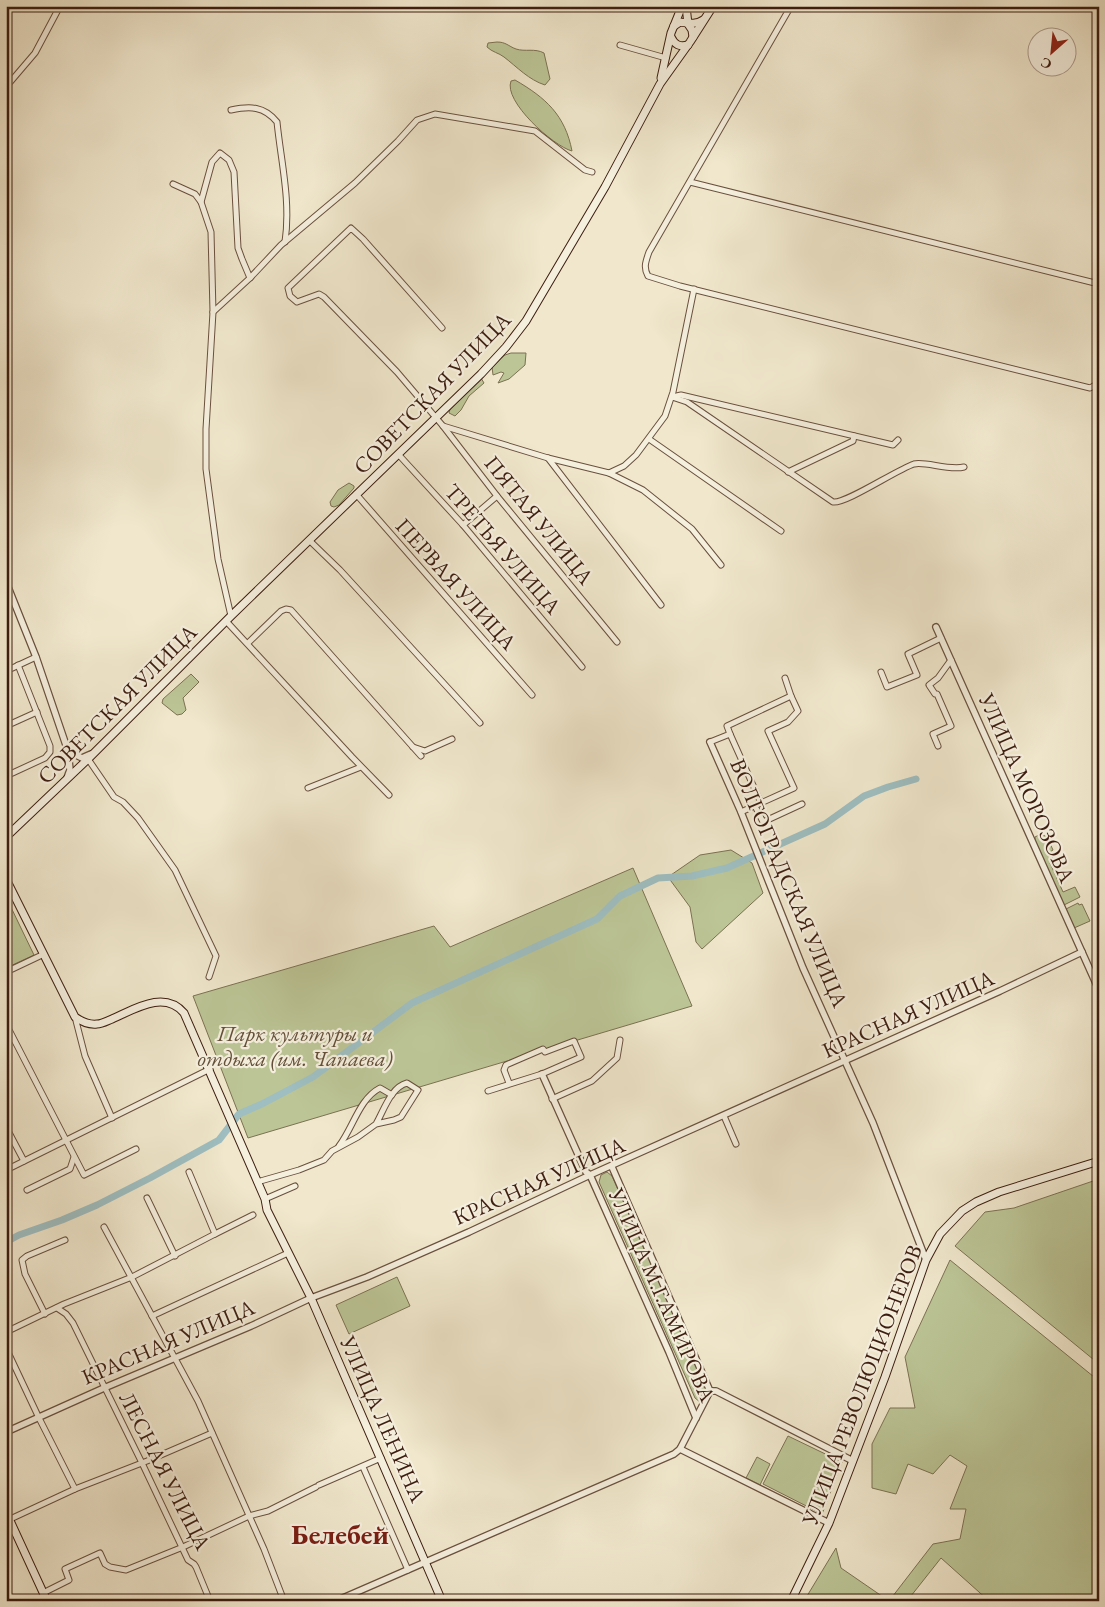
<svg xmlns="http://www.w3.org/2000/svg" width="1105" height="1607" font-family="'EB Garamond',serif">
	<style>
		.green { fill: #bcc596; stroke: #7c7152 }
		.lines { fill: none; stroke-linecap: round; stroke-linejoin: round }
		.river { stroke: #9ebec1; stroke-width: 7 }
		.minor-casing { stroke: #6a503e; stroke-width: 7 }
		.tertiary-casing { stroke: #6a503e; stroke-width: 8 }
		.secondary-casing { stroke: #3d1d0f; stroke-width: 9 }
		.minor { stroke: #f5efde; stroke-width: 5 }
		.tertiary { stroke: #f5efde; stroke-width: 5.5 }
		.secondary { stroke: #f5efde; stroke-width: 7 }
		.labels { text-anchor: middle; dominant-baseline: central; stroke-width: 4.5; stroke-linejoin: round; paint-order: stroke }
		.street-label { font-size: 22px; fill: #3d1d0f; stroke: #f5efde }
		.park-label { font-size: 22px; font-style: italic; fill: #634f38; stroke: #f5efde }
		.district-label { font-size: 28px; font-weight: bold; fill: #7a1f14; stroke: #f5efde }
	</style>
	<rect width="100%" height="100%" fill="#f0e7cc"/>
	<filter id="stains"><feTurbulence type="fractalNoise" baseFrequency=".004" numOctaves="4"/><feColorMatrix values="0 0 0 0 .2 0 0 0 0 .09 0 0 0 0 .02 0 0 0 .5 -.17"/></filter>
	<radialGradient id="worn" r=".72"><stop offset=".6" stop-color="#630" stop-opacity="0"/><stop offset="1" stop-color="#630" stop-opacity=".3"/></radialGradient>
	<!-- green -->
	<g class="green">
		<path d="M 497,42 C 506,42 508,46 516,49 C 525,52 535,48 544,53 L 550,79 L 545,85 C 529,80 517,67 504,57 C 499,53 492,52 487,47 L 488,43 Z"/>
		<path d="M 515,80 C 546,98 565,115 572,151 C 553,146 503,101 511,81 Z"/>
		<path d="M 511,353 L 526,353 L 525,365 L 509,379 L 498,383 L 504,373 L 501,372 L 493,375 L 492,367 L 505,355 Z"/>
		<path d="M 481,378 L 484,383 L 469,396 L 461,410 L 455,416 L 449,413 L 450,409 Z"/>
		<path d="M 349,483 L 354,486 L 354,488 L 339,505 L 334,507 L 331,506 L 330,502 L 338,490 Z"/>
		<path d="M 191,674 L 199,682 L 183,698 L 186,710 L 182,714 L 177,715 L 162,703 L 163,699 Z"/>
		<path d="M 1041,834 L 1047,837 L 1053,850 L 1050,852 L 1054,861 L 1050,863 L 1063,892 L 1075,887 L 1080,897 L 1064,905 L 1035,840 L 1035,837 Z"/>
		<path d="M 731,850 L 752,863 L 763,893 L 702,949 L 696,942 L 690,907 L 668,877 L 700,855 Z"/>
		<path d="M 633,868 L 692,1006 L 248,1138 L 193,996 L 434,926 L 450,947 Z"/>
		<path d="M 6,897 L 34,955 L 6,968 Z"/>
		<path d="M 1078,903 L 1079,905 L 1082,904 L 1090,921 L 1074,928 L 1066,909 Z"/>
		<path d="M 607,1172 L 612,1176 L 708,1392 L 706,1400 L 700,1402 L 695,1398 L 599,1182 L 601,1175 Z"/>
		<path d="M 1099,1179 L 1099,1364 L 955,1246 L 985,1212 L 1014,1208 Z"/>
		<path d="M 950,1260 L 1099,1381 L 1099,1601 L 989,1601 L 941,1558 L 907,1601 L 804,1601 L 836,1548 L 841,1568 L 889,1601 L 933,1544 L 960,1539 L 966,1509 L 950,1509 L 967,1466 L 950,1455 L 933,1474 L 908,1464 L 896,1494 L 872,1488 L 872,1444 L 890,1408 L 915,1408 L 905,1357 Z"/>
		<path d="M 397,1277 L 410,1306 L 349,1334 L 336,1305 Z"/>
		<path d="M 788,1436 L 842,1462 L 822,1514 L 763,1484 Z"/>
		<path d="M 757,1457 L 770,1464 L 760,1485 L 746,1478 Z"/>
	</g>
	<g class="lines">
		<!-- river -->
		<path class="river" d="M 6,1242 L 19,1235 L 62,1220 L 97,1205 L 150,1178 L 219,1140 L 239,1114 L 262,1104 L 313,1077 L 412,1003 L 597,919 L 620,896 L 658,878 L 692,876 L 727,868 L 825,824 L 864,796 L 888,787 L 916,779"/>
		<!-- minor casing -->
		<g class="minor-casing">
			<g id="minor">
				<path d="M 791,6 L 649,252 C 646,261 643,267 648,276 L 680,286 L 1090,388 L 1099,383"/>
				<path d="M 620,45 L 666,58"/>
				<path d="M 6,87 L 35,53 L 60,6"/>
				<path d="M 231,110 C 250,106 264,106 277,122 C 281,162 291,201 285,242"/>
				<path d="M 690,182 L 1099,284"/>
				<path d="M 173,184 L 195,194 L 201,202 L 211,232 L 213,312 L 206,429 L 206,469 L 218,559 L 231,616"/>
				<path d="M 201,202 L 212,162 L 220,153 L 229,160 L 234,172 L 238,248 L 242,259 L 250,278"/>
				<path d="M 213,312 L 250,278 L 281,245 L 355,183 L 398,141 L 417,120 L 435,114 L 535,131 L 585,170 L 592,172"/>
				<path d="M 442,328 L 363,239 L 351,228 L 288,288 L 290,296 L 297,302 L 319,294 L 324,297 L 397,372 L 443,426 L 497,496 L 617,642"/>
				<path d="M 672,397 L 687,402 L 833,502 C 846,504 896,470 914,464 C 925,461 949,471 964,467"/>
				<path d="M 672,397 L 681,395 L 893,445 L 898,440"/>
				<path d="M 443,426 L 548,458 L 609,473 L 643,490 L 692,529 L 721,565"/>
				<path d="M 649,439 L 781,531"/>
				<path d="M 398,454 L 463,525 L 582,667"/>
				<path d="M 548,458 L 661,605"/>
				<path d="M 788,472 L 853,441 L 854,436"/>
				<path d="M 609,473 L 624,466 L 636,455 L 665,416 L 673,392 L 694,289"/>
				<path d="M 356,494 L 532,695"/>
				<path d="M 463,525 L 497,496"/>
				<path d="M 310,541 L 340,570 L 480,723"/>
				<path d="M 226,621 L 352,757 L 389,795"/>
				<path d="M 248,643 L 281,611 L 286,609 L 291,610 L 421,756"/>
				<path d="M 6,671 L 36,657"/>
				<path d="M 881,672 L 887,687 L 917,675 L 908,654 L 941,638"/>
				<path d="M 6,726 L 37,712"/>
				<path d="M 730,734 L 761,803"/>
				<path d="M 710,742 L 730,734 L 727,726 L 791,696 L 785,678"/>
				<path d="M 938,746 L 933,734 L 951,726 L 937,694 L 935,694 L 929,685 L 938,678 L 951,660"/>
				<path d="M 413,747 L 425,751 L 452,739"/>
				<path d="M 88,759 L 114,797 L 123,802 L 138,818 L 175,870 L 216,956 L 209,977"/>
				<path d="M 6,776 L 45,758 L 50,752 L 50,746 L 18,665"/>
				<path d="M 308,788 L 361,767"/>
				<path d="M 755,806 L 763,822 L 802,804"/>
				<path d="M 741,812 L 794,788 L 768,731 L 788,722 L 798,711 L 791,696"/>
				<path d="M 6,972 L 44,954"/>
				<path d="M 75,1017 L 85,1056 L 112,1118"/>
				<path d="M 6,1024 L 84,1175 L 136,1149"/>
				<path d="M 488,1091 L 542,1074 L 581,1057 L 574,1041 L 545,1052 L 543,1049 L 506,1065 L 504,1070 L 509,1083"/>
				<path d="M 552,1099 L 592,1081 L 617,1058 L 620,1040"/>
				<path d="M 724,1116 L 736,1144"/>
				<path d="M 6,1127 L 24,1161"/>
				<path d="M 339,1146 C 353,1128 359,1099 380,1088 L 392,1095"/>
				<path d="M 6,1170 L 210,1069"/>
				<path d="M 257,1182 L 299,1170 L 324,1160 L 332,1151 L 358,1137 L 376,1124 L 394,1120 L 401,1117 L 418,1090 L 407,1083 C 391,1087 384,1110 376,1124"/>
				<path d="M 27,1190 L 70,1169 L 74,1157"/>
				<path d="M 147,1198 L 175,1256"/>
				<path d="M 265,1199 L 295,1186"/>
				<path d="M 104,1227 L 198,1401 L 264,1549 L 284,1601"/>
				<path d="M 215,1234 L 253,1215"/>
				<path d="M 57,1308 L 66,1314 L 73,1323 L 142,1463 L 188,1560 L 194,1564 L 196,1567 L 210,1601"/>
				<path d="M 45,1314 L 25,1274 L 22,1260 L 27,1256 L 65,1240"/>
				<path d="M 152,1316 L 288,1253"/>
				<path d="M 6,1332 L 64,1304 L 132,1277 L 215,1234 L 189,1172"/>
				<path d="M 6,1348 L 39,1418 L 75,1489"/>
				<path d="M 363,1467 L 408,1570"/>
				<path d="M 319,1485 L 381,1458"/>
				<path d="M 6,1521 L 75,1489 L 147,1461 L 212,1433"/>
				<path d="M 43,1593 L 69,1580 L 65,1569 L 100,1553 L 105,1564 L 110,1567 L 126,1570 L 183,1547 L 249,1516 L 268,1511 L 316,1487"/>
			</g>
		</g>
		<!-- tertiary casing -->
		<g class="tertiary-casing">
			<g id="tertiary">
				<path d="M 6,582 L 36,657 L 68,751 L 70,770 L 67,778"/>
				<path d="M 936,627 L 1099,990"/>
				<path d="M 710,742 L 741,812 L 803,968 L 873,1123 L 926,1260"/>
				<path d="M 68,751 L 82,758 L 91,754"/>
				<path d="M 542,1074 L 586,1172 L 590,1175 L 669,1352 L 696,1418"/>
				<path d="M 612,1167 L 710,1391"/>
				<path d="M 710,1391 L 716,1391 L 853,1461"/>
				<path d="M 6,1432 L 104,1388 L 251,1326 L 311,1298 L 367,1277 L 469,1232 L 590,1175 L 1000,991 L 1082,952"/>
				<path d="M 680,1449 L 829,1523"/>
				<path d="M 336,1601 L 674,1454 L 680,1449 L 710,1391"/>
			</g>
		</g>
		<!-- secondary casing -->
		<g class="secondary-casing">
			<g id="secondary">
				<path d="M 686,6 L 688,24 L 692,30 L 693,37"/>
				<path d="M 674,26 L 680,22 C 688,23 696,25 703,20"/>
				<path d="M 671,37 C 675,45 679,47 688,45"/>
				<path d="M 661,78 L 671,33 L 682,6"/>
				<path d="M 6,837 L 88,759 L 231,616 L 481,374 L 506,347 L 526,321 L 605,187 L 660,84 L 690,42 L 713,6"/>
				<path d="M 6,879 L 75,1017 C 82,1022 88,1025 97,1024 C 102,1024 107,1021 112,1019 C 135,1009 164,990 184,1013 L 265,1199 L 267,1210 L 311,1298 L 442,1601"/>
				<path d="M 6,1512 L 47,1601"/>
				<path d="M 791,1601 L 829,1523 L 885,1377 L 926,1260 L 940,1234 L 962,1211 L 976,1202 L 999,1192 L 1099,1161"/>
			</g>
		</g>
		<!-- minor -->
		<use href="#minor" class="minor"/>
		<!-- tertiary -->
		<use href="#tertiary" class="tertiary"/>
		<!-- secondary -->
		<use href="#secondary" class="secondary"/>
	</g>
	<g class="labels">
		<!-- street labels -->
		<g class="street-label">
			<text transform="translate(432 393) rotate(-46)">СОВЕТСКАЯ УЛИЦА</text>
			<text transform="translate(539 520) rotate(51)">ПЯТАЯ УЛИЦА</text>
			<text transform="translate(503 549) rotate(49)">ТРЕТЬЯ УЛИЦА</text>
			<text transform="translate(456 584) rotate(48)">ПЕРВАЯ УЛИЦА</text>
			<text transform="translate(117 704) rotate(-45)">СОВЕТСКАЯ УЛИЦА</text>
			<text transform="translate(1027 788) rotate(66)">УЛИЦА МОРОЗОВА</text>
			<text transform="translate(789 883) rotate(67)">ВОЛГОГРАДСКАЯ УЛИЦА</text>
			<text transform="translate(908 1014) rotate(-24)">КРАСНАЯ УЛИЦА</text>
			<text transform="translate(539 1181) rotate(-24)">КРАСНАЯ УЛИЦА</text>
			<text transform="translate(662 1295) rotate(66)">УЛИЦА М.Г.АМИРОВА</text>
			<text transform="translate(168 1342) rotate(-23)">КРАСНАЯ УЛИЦА</text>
			<text transform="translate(862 1385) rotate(-69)">УЛИЦА РЕВОЛЮЦИОНЕРОВ</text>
			<text transform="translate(383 1419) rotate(66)">УЛИЦА ЛЕНИНА</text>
			<text transform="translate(165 1471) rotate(63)">ЛЕСНАЯ УЛИЦА</text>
		</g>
		<!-- park labels -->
		<g class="park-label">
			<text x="295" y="1033">Парк культуры и<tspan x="295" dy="25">отдыха (им. Чапаева)</tspan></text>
		</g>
		<!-- district labels -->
		<g class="district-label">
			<text x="340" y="1534">Белебей</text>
		</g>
	</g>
	<!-- margin -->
	<rect width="1105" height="1607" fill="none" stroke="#f0e7cc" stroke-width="25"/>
	<rect x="8" y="8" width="1090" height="1592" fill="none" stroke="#3d1d0f" stroke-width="2.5"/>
	<rect x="12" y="12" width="1080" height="1582" fill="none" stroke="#3d1d0f"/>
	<!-- north arrow -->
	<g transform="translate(1052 52) rotate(207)"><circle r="24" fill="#f5efde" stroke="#ab9b8b"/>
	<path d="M0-4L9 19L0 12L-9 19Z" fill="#8f2418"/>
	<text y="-8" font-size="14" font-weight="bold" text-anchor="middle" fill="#3d1d0f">С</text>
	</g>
	<rect width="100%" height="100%" filter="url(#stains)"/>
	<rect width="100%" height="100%" fill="url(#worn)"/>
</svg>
